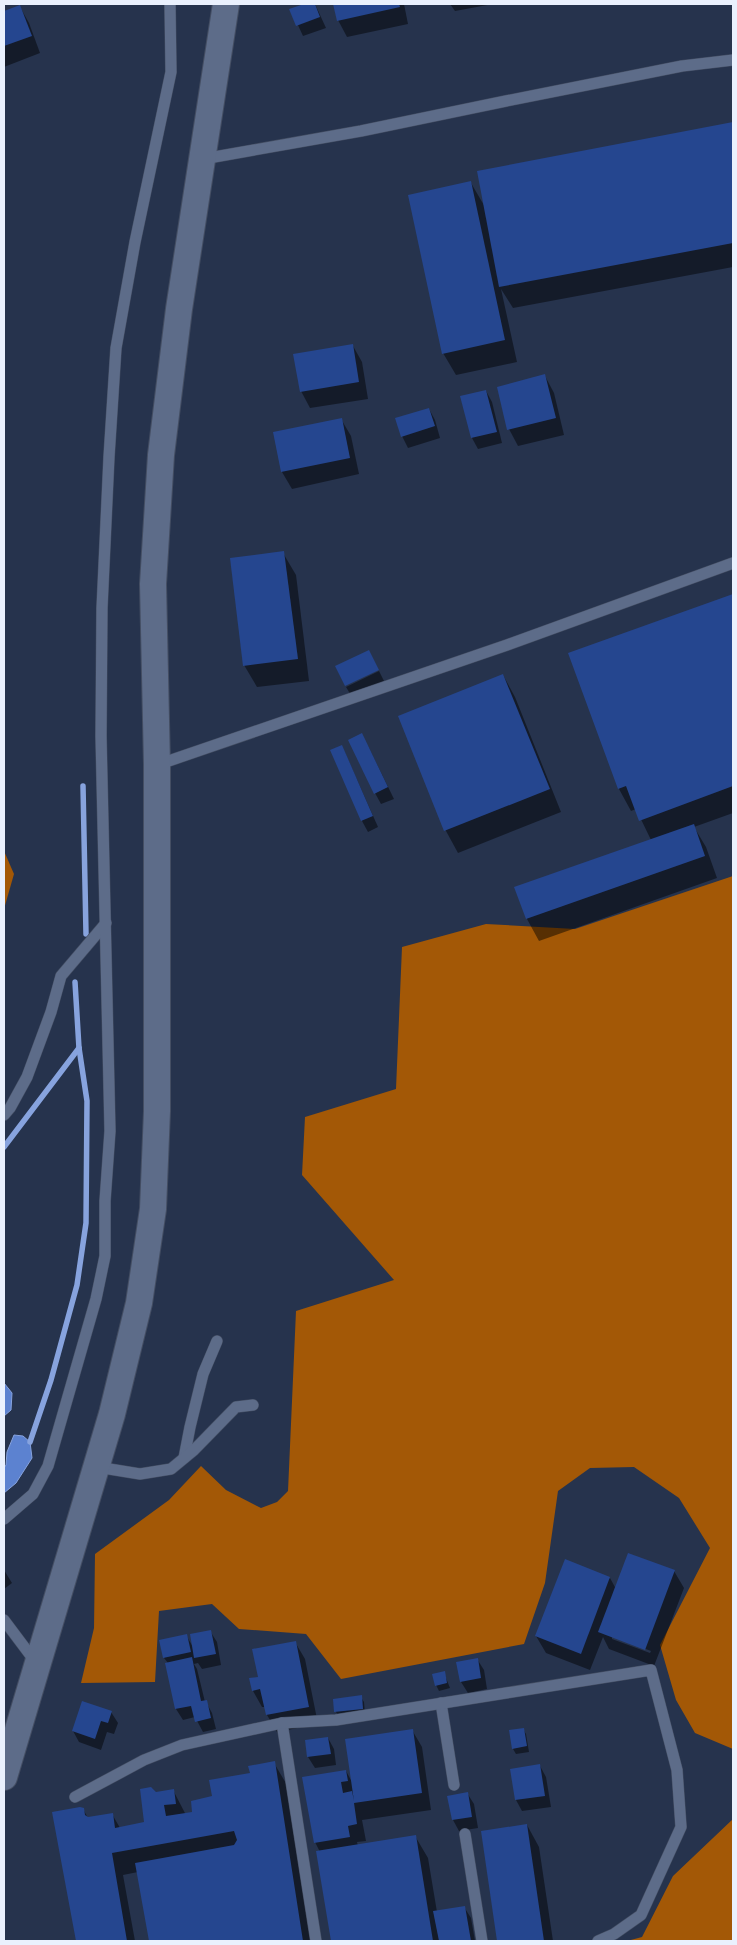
<svg xmlns="http://www.w3.org/2000/svg" width="737" height="1945" font-family="Rubik,sans-serif">
	<style>
		.forest { fill: #a35806 }
		.water { fill: #5c82d0; stroke: #87a3de }
		.shadow { fill: #0007; fill-rule: evenodd }
		.lines { fill: none; stroke-linecap: round; stroke-linejoin: round }
		.stream { stroke: #87a3de; stroke-width: 5.5 }
		.building { fill: #25468f }
		.service-casing { stroke: #444e63; stroke-width: 12 }
		.tertiary-casing { stroke: #444e63; stroke-width: 28 }
		.service { stroke: #5d6c89; stroke-width: 11 }
		.tertiary { stroke: #5d6c89; stroke-width: 26 }
	</style>
	<rect width="100%" height="100%" fill="#26334d"/>
	<!-- forest -->
	<g class="forest">
		<path d="M 4,851 L 14,874 L 4,909 Z"/>
		<path d="M 733,876 L 733,1749 L 695,1733 L 676,1700 L 660,1645 L 710,1548 L 679,1498 L 634,1467 L 590,1468 L 558,1491 L 545,1583 L 524,1644 L 341,1679 L 306,1634 L 239,1629 L 212,1604 L 159,1611 L 155,1682 L 81,1683 L 94,1628 L 95,1554 L 169,1500 L 201,1466 L 226,1490 L 261,1508 L 277,1502 L 288,1491 L 296,1311 L 394,1280 L 302,1175 L 305,1117 L 396,1089 L 402,947 L 486,924 L 575,929 Z"/>
		<path d="M 733,1819 L 733,1941 L 627,1941 L 642,1937 L 673,1876 Z"/>
	</g>
	<!-- water -->
	<g class="water">
		<path d="M 4,1383 L 12,1393 L 11,1410 L 4,1416 Z"/>
		<path d="M 14,1435 L 23,1436 L 30,1442 L 32,1458 L 16,1483 L 4,1493 L 4,1468 L 6,1465 L 7,1452 Z"/>
	</g>
	<!-- shadow -->
	<g class="shadow">
		<path d="M 308,4 L 315,4 L 326,28 L 303,36 L 291,10 Z"/>
		<path d="M 334,4 L 404,4 L 408,24 L 347,37 L 338,20 Z"/>
		<path d="M 450,4 L 493,4 L 455,11 Z"/>
		<path d="M 20,7 L 29,23 L 40,53 L 4,67 L 4,13 Z"/>
		<path d="M 733,123 L 733,267 L 513,308 L 501,289 L 517,362 L 456,375 L 443,353 L 471,183 L 485,207 L 478,172 Z"/>
		<path d="M 353,346 L 362,362 L 368,399 L 310,408 L 301,391 Z"/>
		<path d="M 545,376 L 554,393 L 564,435 L 518,446 L 509,429 Z"/>
		<path d="M 486,391 L 492,402 L 502,443 L 478,449 L 472,438 Z"/>
		<path d="M 429,409 L 435,420 L 440,438 L 408,448 L 402,436 Z"/>
		<path d="M 341,419 L 351,436 L 359,474 L 292,489 L 282,472 L 274,433 Z"/>
		<path d="M 283,553 L 296,575 L 309,681 L 257,687 L 244,665 Z"/>
		<path d="M 733,595 L 733,813 L 694,827 L 706,847 L 717,878 L 539,941 L 527,919 L 516,888 L 651,840 L 636,809 L 631,811 L 619,789 L 570,654 Z"/>
		<path d="M 379,671 L 384,681 L 352,697 L 346,687 Z"/>
		<path d="M 503,675 L 515,697 L 561,812 L 458,853 L 446,831 L 400,716 Z"/>
		<path d="M 342,746 L 378,827 L 368,832 L 362,821 Z"/>
		<path d="M 368,746 L 394,799 L 381,804 L 375,793 Z"/>
		<path d="M 4,1570 L 12,1583 L 4,1589 Z"/>
		<path d="M 674,1571 L 684,1588 L 654,1666 L 609,1649 L 603,1637 L 590,1670 L 546,1653 L 536,1636 L 610,1578 L 616,1589 ZM 612,1636 L 651,1651 L 650,1653 L 612,1639 Z"/>
		<path d="M 210,1631 L 217,1642 L 221,1665 L 202,1669 L 198,1663 L 194,1664 L 197,1669 L 205,1702 L 206,1702 L 212,1713 L 216,1729 L 203,1732 L 195,1717 L 183,1720 L 176,1709 L 166,1664 L 168,1663 L 164,1658 L 186,1635 L 193,1647 Z"/>
		<path d="M 295,1642 L 305,1659 L 318,1724 L 277,1732 L 267,1715 L 265,1707 L 262,1707 L 253,1691 L 259,1678 Z"/>
		<path d="M 477,1659 L 484,1670 L 487,1689 L 468,1693 L 461,1682 Z"/>
		<path d="M 444,1673 L 450,1688 L 439,1691 L 436,1685 Z"/>
		<path d="M 361,1697 L 364,1702 L 365,1714 L 339,1717 L 336,1712 L 334,1700 Z"/>
		<path d="M 111,1712 L 118,1723 L 114,1734 L 107,1732 L 101,1750 L 79,1742 L 73,1731 Z"/>
		<path d="M 523,1729 L 526,1734 L 529,1752 L 516,1754 L 513,1749 Z"/>
		<path d="M 412,1730 L 422,1747 L 431,1810 L 362,1820 L 366,1841 L 357,1842 L 358,1846 L 415,1836 L 428,1858 L 437,1912 L 464,1907 L 471,1918 L 475,1941 L 332,1941 L 318,1852 L 320,1852 L 315,1842 L 346,1771 L 352,1782 Z"/>
		<path d="M 328,1738 L 334,1749 L 336,1765 L 315,1768 L 308,1757 Z"/>
		<path d="M 274,1763 L 287,1785 L 311,1941 L 150,1941 L 138,1872 L 123,1875 L 135,1941 L 77,1941 L 53,1813 L 83,1809 L 88,1818 L 112,1814 L 120,1828 L 145,1823 L 156,1793 L 173,1790 L 186,1815 L 194,1814 L 213,1797 Z"/>
		<path d="M 540,1766 L 546,1777 L 551,1807 L 522,1811 L 516,1800 L 511,1770 Z"/>
		<path d="M 467,1793 L 474,1804 L 478,1828 L 459,1831 L 453,1820 Z"/>
		<path d="M 527,1825 L 539,1847 L 553,1941 L 498,1941 L 482,1832 Z"/>
	</g>
	<g class="lines">
		<!-- stream -->
		<g class="stream">
			<path d="M 83,786 L 86,934"/>
			<path d="M 4,1147 L 79,1048"/>
			<path d="M 30,1442 L 51,1380 L 77,1285 L 86,1223 L 87,1101 L 79,1048 L 75,982"/>
		</g>
	</g>
	<!-- building -->
	<g class="building">
		<path d="M 304,4 L 315,4 L 320,17 L 296,26 L 289,9 Z"/>
		<path d="M 333,4 L 399,4 L 400,7 L 337,21 Z"/>
		<path d="M 20,5 L 32,36 L 4,46 L 4,11 Z"/>
		<path d="M 733,122 L 733,243 L 499,287 L 477,171 Z"/>
		<path d="M 471,181 L 505,340 L 442,354 L 408,195 Z"/>
		<path d="M 353,344 L 359,382 L 300,392 L 293,354 Z"/>
		<path d="M 545,374 L 556,418 L 507,430 L 497,387 Z"/>
		<path d="M 486,390 L 497,432 L 471,438 L 460,396 Z"/>
		<path d="M 429,408 L 435,426 L 401,437 L 395,418 Z"/>
		<path d="M 342,418 L 350,458 L 281,472 L 273,432 Z"/>
		<path d="M 284,551 L 298,659 L 243,666 L 230,558 Z"/>
		<path d="M 733,594 L 733,786 L 639,821 L 626,786 L 618,789 L 568,653 Z"/>
		<path d="M 369,650 L 379,670 L 345,686 L 335,666 Z"/>
		<path d="M 503,674 L 550,789 L 444,831 L 398,716 Z"/>
		<path d="M 362,733 L 388,787 L 374,794 L 348,740 Z"/>
		<path d="M 342,745 L 373,816 L 361,821 L 330,750 Z"/>
		<path d="M 694,824 L 705,856 L 526,919 L 514,887 Z"/>
		<path d="M 628,1553 L 675,1570 L 645,1650 L 598,1632 Z"/>
		<path d="M 565,1559 L 610,1577 L 581,1654 L 535,1636 Z"/>
		<path d="M 211,1630 L 216,1654 L 194,1658 L 190,1634 Z"/>
		<path d="M 187,1634 L 191,1652 L 163,1658 L 159,1640 Z"/>
		<path d="M 296,1641 L 309,1707 L 266,1715 L 260,1689 L 252,1691 L 249,1678 L 258,1677 L 252,1649 Z"/>
		<path d="M 192,1657 L 201,1701 L 207,1700 L 211,1718 L 195,1722 L 191,1706 L 175,1709 L 165,1663 Z"/>
		<path d="M 478,1658 L 481,1678 L 460,1682 L 456,1662 Z"/>
		<path d="M 445,1671 L 447,1683 L 435,1686 L 432,1674 Z"/>
		<path d="M 362,1695 L 363,1709 L 334,1712 L 333,1699 Z"/>
		<path d="M 82,1701 L 112,1711 L 108,1723 L 101,1721 L 95,1739 L 72,1731 Z"/>
		<path d="M 524,1728 L 527,1746 L 512,1749 L 509,1730 Z"/>
		<path d="M 413,1729 L 422,1793 L 354,1803 L 357,1824 L 348,1826 L 350,1837 L 314,1843 L 302,1777 L 346,1770 L 348,1781 L 341,1782 L 343,1793 L 352,1791 L 354,1801 L 345,1739 Z"/>
		<path d="M 328,1737 L 331,1754 L 307,1757 L 305,1740 Z"/>
		<path d="M 275,1761 L 303,1941 L 149,1941 L 135,1863 L 234,1845 L 237,1840 L 234,1831 L 112,1853 L 127,1941 L 76,1941 L 52,1812 L 80,1807 L 84,1808 L 85,1815 L 88,1817 L 113,1813 L 115,1828 L 144,1822 L 140,1789 L 151,1787 L 156,1792 L 174,1789 L 176,1804 L 164,1805 L 166,1816 L 192,1812 L 191,1801 L 212,1796 L 209,1780 L 250,1773 L 248,1766 Z"/>
		<path d="M 540,1764 L 545,1796 L 515,1800 L 510,1769 Z"/>
		<path d="M 468,1792 L 472,1817 L 452,1820 L 447,1796 Z"/>
		<path d="M 527,1824 L 544,1941 L 497,1941 L 481,1831 Z"/>
		<path d="M 416,1835 L 433,1941 L 331,1941 L 316,1851 Z"/>
		<path d="M 465,1906 L 471,1941 L 439,1941 L 433,1911 Z"/>
	</g>
	<g class="lines">
		<!-- service casing -->
		<g class="service-casing">
			<g id="service">
				<path d="M 203,159 L 361,131 L 506,101 L 682,66 L 733,60"/>
				<path d="M 157,765 L 507,645 L 733,563"/>
				<path d="M 4,1115 L 10,1108 L 27,1077 L 51,1012 L 61,976 L 106,923"/>
				<path d="M 184,1458 L 190,1427 L 203,1374 L 217,1341"/>
				<path d="M 97,1467 L 140,1474 L 171,1469 L 194,1450 L 236,1407 L 253,1405"/>
				<path d="M 4,1519 L 33,1494 L 48,1466 L 96,1299 L 105,1256 L 105,1201 L 110,1131 L 101,736 L 102,608 L 109,457 L 116,348 L 135,242 L 171,72 L 170,4"/>
				<path d="M 4,1620 L 37,1664"/>
				<path d="M 441,1703 L 454,1785"/>
				<path d="M 282,1723 L 316,1941"/>
				<path d="M 75,1797 L 144,1760 L 182,1745 L 282,1723 L 336,1720 L 651,1670 L 677,1770 L 681,1827 L 641,1915 L 614,1934 L 598,1941"/>
				<path d="M 465,1834 L 482,1941"/>
			</g>
		</g>
		<!-- tertiary casing -->
		<g class="tertiary-casing">
			<path id="tertiary" d="M 4,1777 L 112,1414 L 139,1303 L 153,1209 L 157,1111 L 157,765 L 153,584 L 161,455 L 179,309 L 226,4"/>
		</g>
		<!-- service -->
		<use href="#service" class="service"/>
		<!-- tertiary -->
		<use href="#tertiary" class="tertiary"/>
	</g>
	<!-- border -->
	<rect width="737" height="1945" fill="none" stroke="#eaf1fe" stroke-width="10"/>
</svg>
